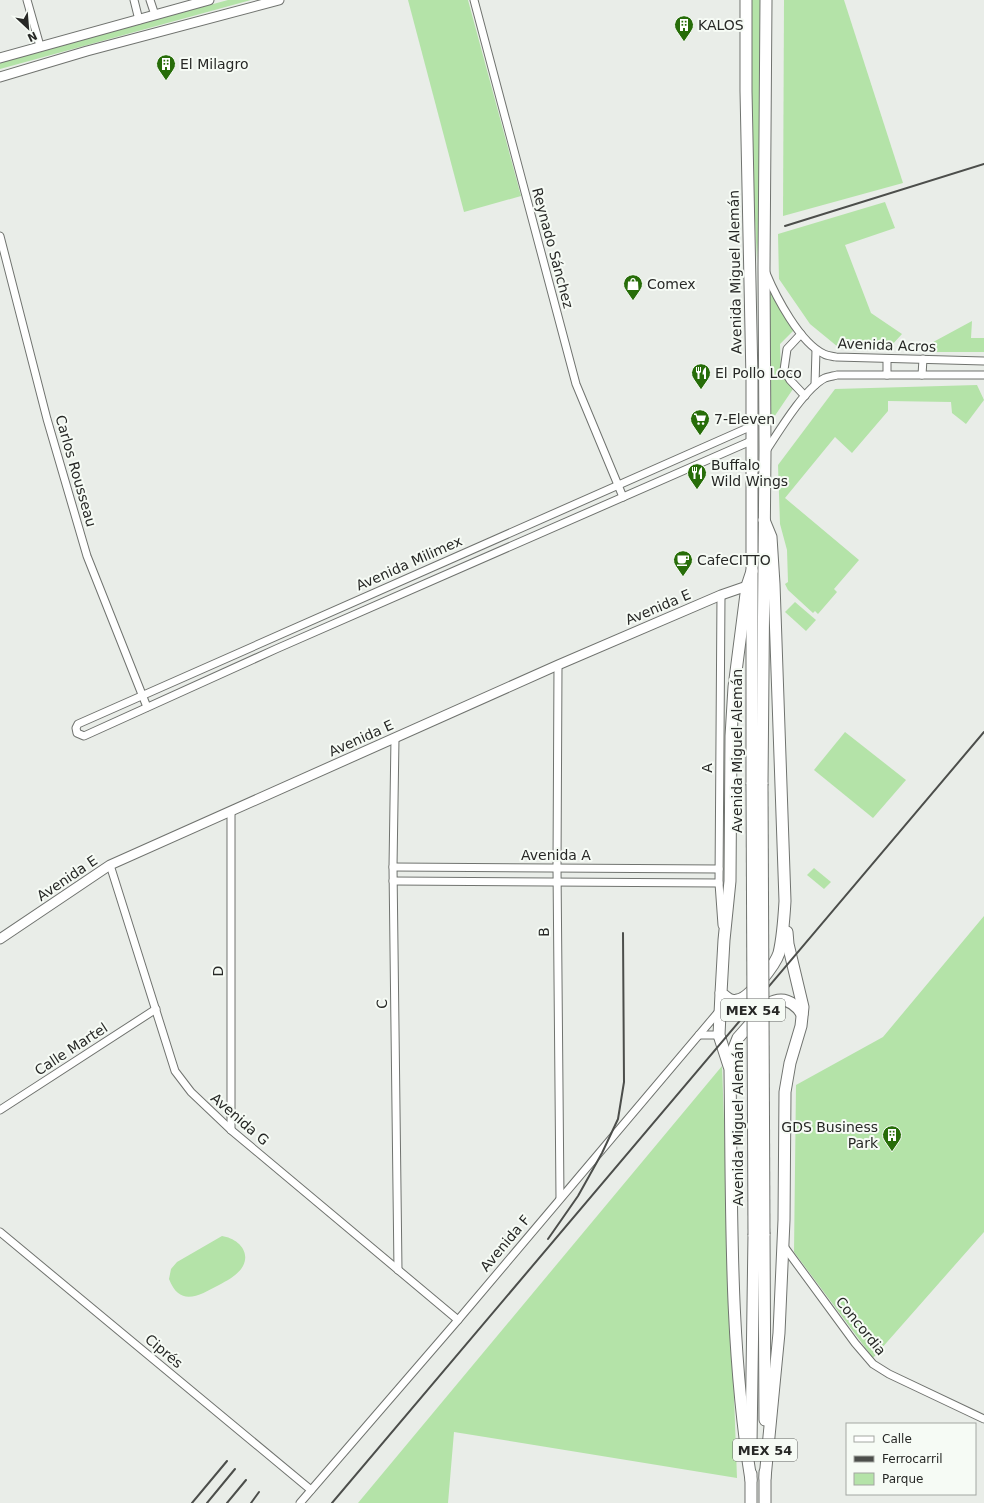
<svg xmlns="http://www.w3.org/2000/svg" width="984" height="1503" font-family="'DejaVu Sans',sans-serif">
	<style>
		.green { fill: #b4e3a8 }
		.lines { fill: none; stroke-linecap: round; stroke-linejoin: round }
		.minor-casing { stroke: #70736f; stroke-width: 9 }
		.major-casing { stroke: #70736f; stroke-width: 11 }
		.highway-casing { stroke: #70736f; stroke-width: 13 }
		.minor { stroke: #fff; stroke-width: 7 }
		.major { stroke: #fff; stroke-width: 9 }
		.highway { stroke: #fff; stroke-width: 11 }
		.rail { stroke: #4c4e4b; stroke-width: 2 }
		.highway-bridge-casing { stroke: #70736f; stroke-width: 13; stroke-linecap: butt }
		.highway-bridge { stroke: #fff; stroke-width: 11 }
		.labels { text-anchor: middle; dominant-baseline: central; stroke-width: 4; stroke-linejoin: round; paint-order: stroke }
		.shield { fill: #f6fbf5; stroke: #656764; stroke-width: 1 }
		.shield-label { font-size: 13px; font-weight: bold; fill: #272826 }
		.poi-label { font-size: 14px; fill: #272826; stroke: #f6fbf5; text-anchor: start }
		.street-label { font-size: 14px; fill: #272826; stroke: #f6fbf5 }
	</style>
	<rect width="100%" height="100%" fill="#e9ede8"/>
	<!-- green -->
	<g class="green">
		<path d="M 228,0 L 251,0 L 0,69 L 0,62 Z"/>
		<path d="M 408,0 L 468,0 L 521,196 L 464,212 Z"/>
		<path d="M 750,0 L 761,0 L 761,191 L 757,261 L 753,178 Z"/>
		<path d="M 784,0 L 844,0 L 903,183 L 783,216 Z"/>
		<path d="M 885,202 L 895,228 L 845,245 L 871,313 L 902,334 L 890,347 L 849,341 L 838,347 L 810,324 L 779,279 L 778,234 Z"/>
		<path d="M 769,290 L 794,330 L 780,344 L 781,374 L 793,389 L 770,423 Z"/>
		<path d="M 972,321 L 971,338 L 984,338 L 984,352 L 927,352 L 924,347 Z"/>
		<path d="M 977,385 L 984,400 L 966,424 L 952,413 L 951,402 L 888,401 L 888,411 L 852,453 L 835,437 L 785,498 L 859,560 L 834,589 L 837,592 L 818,614 L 815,611 L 813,613 L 788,590 L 785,584 L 788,582 L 787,550 L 780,524 L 778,465 L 835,389 Z"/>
		<path d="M 795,602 L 816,620 L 806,631 L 785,612 Z"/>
		<path d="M 845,732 L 906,780 L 873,818 L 814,770 Z"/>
		<path d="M 814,868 L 831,882 L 824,889 L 807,875 Z"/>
		<path d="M 984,916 L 984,1232 L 873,1358 L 794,1252 L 796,1085 L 883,1037 Z"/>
		<path d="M 722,1066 L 737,1478 L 454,1432 L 448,1503 L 358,1503 Z"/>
		<path d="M 222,1236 C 236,1238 251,1250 243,1266 C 238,1275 228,1280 219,1285 C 200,1295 180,1308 169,1279 L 171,1269 L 177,1262 Z"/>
	</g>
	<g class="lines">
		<!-- minor casing -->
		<g class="minor-casing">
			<g id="minor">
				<path d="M 27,0 L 40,46"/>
				<path d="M 134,0 L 139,20"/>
				<path d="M 150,0 L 155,15"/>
				<path d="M 474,0 L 576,384 L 623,497"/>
				<path d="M 0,236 L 47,419 L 87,556 L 147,707"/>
				<path d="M 766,273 C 776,297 800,343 824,354 C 827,356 832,356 836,357 L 984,361"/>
				<path d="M 801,334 L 787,349 L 784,370 L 790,380 L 805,396"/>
				<path d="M 887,375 L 887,359"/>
				<path d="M 922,375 L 923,359"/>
				<path d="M 815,385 L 816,350"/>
				<path d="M 751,441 L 276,649 L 84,736 L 77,733 L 76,728 L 78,724 L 752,426"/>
				<path d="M 766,451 C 779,431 805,388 825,378 C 828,377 833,376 837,375 L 984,375"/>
				<path d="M 721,595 L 719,883 L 722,925"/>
				<path d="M 558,665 L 557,868 L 560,1198"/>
				<path d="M 395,738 L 393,867 L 398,1270"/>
				<path d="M 231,812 L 231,1130"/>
				<path d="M 110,865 L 175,1071 L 191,1092 L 231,1130 L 458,1320"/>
				<path d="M 393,867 L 719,869"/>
				<path d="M 393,881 L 719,883"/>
				<path d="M 699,1035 L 719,1035"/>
				<path d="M 0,1110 L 156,1009"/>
				<path d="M 0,1232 L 311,1490"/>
				<path d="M 783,1245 L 855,1343 L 873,1364 L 889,1374 L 984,1419"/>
				<path d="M 300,1503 L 458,1320 L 720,1010"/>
			</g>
		</g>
		<!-- major casing -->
		<g class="major-casing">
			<g id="major">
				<path d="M 0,58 L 209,0"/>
				<path d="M 0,77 L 87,51 L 279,0"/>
				<path d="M 0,939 L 110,865 L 558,665 L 721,595 L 747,586"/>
			</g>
		</g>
		<!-- highway casing -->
		<g class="highway-casing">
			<g id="highway">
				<path d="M 746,0 L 746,91 L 752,379 L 752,784"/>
				<path d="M 752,571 L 747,586 L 734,687 L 731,736 L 730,881 L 724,940 L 721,993 C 726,997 730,1002 737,1000 C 749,999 775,965 779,953 C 783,936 784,918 785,901 L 774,584 L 771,537 L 764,520"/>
				<path d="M 762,784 L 765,451 L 764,268 L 766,0"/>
				<path d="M 721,993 L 719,1035 L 729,1066"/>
				<path d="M 764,1234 L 765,1420"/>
				<path d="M 751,1444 L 754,1235"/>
				<path d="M 765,1472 L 765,1503"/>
				<path d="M 765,1478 L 779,1333 L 784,1220 L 785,1092 L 790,1063 L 801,1026 L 803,1007 L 788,944 L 787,932"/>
				<path d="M 751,1480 C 729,1344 732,1207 730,1070 L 732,1053 L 738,1038 L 768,1004 C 782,996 794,1001 802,1014"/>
				<path d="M 751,1503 L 751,1474"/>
			</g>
		</g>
		<!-- minor -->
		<use href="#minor" class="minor"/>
		<!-- major -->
		<use href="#major" class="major"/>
		<!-- highway -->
		<use href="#highway" class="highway"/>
		<!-- rail -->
		<g class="rail">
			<path d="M 785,226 L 984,164"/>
			<path d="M 548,1239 L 578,1196 L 602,1153 L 618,1119 L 624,1082 L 623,933"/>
			<path d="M 192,1503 L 227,1461"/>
			<path d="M 207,1503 L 235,1469"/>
			<path d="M 227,1503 L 246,1480"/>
			<path d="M 251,1503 L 259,1492"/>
			<path d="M 332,1503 L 984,732"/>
		</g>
		<!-- highway-bridge casing -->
		<g class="highway-bridge-casing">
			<g id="highway-bridge">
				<path d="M 752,784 L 754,1235"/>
				<path d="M 762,784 L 764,1234"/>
			</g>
		</g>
		<!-- highway-bridge -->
		<use href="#highway-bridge" class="highway-bridge"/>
	</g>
	<!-- icons -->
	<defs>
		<g id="building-pin" transform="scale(1)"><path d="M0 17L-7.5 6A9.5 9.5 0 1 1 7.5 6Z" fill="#276d09" stroke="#f6fbf5"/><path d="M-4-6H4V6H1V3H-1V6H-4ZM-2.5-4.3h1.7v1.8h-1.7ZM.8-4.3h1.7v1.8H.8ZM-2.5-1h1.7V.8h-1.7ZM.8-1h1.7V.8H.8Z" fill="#fff"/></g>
		<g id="shop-pin" transform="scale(1)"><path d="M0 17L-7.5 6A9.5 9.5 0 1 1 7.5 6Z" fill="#276d09" stroke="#f6fbf5"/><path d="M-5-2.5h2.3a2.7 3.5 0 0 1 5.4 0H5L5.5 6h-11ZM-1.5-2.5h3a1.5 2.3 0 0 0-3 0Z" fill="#fff"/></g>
		<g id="restaurant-pin" transform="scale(1)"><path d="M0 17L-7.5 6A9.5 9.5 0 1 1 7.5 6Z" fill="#276d09" stroke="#f6fbf5"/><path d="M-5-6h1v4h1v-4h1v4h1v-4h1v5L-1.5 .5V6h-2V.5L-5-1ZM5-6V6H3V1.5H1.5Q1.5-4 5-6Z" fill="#fff"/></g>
		<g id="supermarket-pin" transform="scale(1)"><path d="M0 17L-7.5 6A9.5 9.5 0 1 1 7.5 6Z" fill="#276d09" stroke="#f6fbf5"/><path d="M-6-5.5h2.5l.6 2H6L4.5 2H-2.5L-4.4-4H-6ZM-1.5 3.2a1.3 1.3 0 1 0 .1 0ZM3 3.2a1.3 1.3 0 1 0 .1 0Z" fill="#fff"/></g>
		<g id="cafe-pin" transform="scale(1)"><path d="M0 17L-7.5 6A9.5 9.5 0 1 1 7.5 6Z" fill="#276d09" stroke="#f6fbf5"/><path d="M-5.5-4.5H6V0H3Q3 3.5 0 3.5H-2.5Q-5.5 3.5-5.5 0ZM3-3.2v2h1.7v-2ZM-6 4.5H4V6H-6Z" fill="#fff"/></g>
	</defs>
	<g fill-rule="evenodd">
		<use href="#building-pin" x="684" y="25"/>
		<use href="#building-pin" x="166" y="64"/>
		<use href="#shop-pin" x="633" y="284"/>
		<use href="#restaurant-pin" x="701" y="373"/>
		<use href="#supermarket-pin" x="700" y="419"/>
		<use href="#restaurant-pin" x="697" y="473"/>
		<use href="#cafe-pin" x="683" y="560"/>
		<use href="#building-pin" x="892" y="1135"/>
	</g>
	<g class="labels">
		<!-- shield labels -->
		<g class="shield">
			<rect x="721" y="999" width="64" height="22" rx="3"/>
			<rect x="733" y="1439" width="64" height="22" rx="3"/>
		</g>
		<g class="shield-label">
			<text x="753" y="1010">MEX 54</text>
			<text x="765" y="1450">MEX 54</text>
		</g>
		<!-- poi labels -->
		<g class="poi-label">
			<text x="698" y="25">KALOS</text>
			<text x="180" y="64">El Milagro</text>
			<text x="647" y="284">Comex</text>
			<text x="715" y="373">El Pollo Loco</text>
			<text x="714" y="419">7-Eleven</text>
			<text x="711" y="465">Buffalo<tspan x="711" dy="16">Wild Wings</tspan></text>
			<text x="697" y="560">CafeCITTO</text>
			<text x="878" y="1127" text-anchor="end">GDS Business<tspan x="878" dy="16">Park</tspan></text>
		</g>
		<!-- street labels -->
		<g class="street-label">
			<text transform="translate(553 248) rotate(75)">Reynado Sánchez</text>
			<text transform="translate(735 272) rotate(-91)">Avenida Miguel Alemán</text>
			<text transform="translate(887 345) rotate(2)">Avenida Acros</text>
			<text transform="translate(76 471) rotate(74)">Carlos Rousseau</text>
			<text transform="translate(409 563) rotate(-24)">Avenida Milimex</text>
			<text transform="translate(658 607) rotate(-23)">Avenida E</text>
			<text transform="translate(361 738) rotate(-24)">Avenida E</text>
			<text transform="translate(737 751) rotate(-90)">Avenida Miguel Alemán</text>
			<text transform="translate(707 768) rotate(-90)">A</text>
			<text x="556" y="855">Avenida A</text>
			<text transform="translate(67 878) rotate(-34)">Avenida E</text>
			<text transform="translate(544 932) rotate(-91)">B</text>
			<text transform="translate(218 971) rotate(-90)">D</text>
			<text transform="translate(382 1004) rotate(-91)">C</text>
			<text transform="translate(71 1049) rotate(-33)">Calle Martel</text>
			<text transform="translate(240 1119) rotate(41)">Avenida G</text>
			<text transform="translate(738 1124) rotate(-90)">Avenida Miguel Alemán</text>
			<text transform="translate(505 1243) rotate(-50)">Avenida F</text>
			<text transform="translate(861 1326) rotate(51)">Concordia</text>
			<text transform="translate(164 1351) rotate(40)">Ciprés</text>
		</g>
	</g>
	<!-- legend -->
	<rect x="846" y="1423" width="130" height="72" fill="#f6fbf5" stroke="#a3a7a2"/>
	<rect x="854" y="1436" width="20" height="6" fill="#ffffff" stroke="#a3a7a2"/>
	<text x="882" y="1443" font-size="12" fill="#272826">Calle</text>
	<rect x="854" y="1456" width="20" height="6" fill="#4c4e4b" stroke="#a3a7a2"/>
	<text x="882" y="1463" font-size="12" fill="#272826">Ferrocarril</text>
	<rect x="854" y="1473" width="20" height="12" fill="#b4e3a8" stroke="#a3a7a2"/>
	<text x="882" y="1483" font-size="12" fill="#272826">Parque</text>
	<!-- north arrow -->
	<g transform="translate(28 28) rotate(154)" stroke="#f6fbf5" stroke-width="3" paint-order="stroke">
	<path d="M0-3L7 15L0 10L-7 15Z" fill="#272826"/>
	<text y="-6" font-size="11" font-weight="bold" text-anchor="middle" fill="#272826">N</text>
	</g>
</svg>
